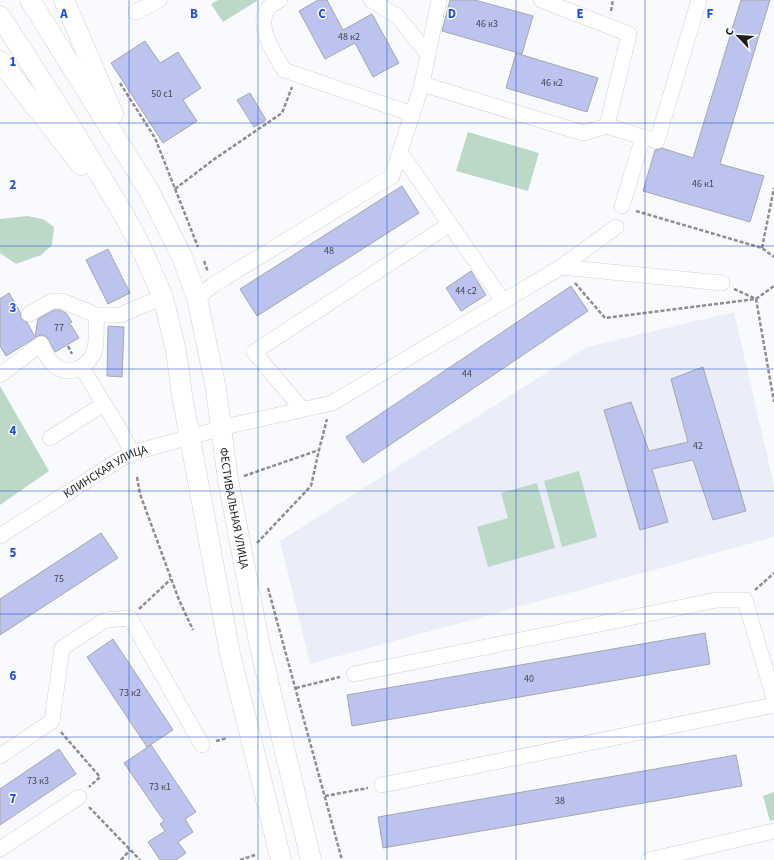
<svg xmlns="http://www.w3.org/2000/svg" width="774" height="860" font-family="'Source Sans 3',sans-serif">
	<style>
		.built { fill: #ebedf8 }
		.green { fill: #bbd9c6 }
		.building { fill: #bcc3ee; stroke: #a7a8aa }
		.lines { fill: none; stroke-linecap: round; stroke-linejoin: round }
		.minor-casing { stroke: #d0d1d4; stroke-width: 16 }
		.major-casing { stroke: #d0d1d4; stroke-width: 21 }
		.path { stroke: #8e8e90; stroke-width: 2.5; stroke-dasharray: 4 2; stroke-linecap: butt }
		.minor { stroke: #fff; stroke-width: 15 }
		.major { stroke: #fff; stroke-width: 20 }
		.grid { fill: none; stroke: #1d4ed8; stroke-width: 1; stroke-opacity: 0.55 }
		.labels { text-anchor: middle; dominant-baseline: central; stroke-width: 3; stroke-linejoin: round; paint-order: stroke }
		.number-label { font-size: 10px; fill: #444651 }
		.street-label { font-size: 12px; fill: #1c1c1d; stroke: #f9fafd }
		.grid-label { font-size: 13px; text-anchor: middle; font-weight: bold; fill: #1d4ed8; stroke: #f9fafd; stroke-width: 3; stroke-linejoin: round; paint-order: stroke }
	</style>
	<rect width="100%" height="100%" fill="#f9fafd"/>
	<!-- built -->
	<path class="built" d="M 734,312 L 774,486 L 774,537 L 310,664 L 280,541 L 587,347 Z"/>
	<!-- green -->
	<g class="green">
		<path d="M 218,0 L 257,0 L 257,1 L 223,22 L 211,4 Z"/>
		<path d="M 468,132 L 539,153 L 528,191 L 456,171 Z"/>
		<path d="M 27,216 L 43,219 L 54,227 L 52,245 L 41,255 L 16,264 L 0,253 L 0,219 Z"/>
		<path d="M 0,386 L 49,471 L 0,505 Z"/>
		<path d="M 579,471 L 597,537 L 562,547 L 544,481 Z"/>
		<path d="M 537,483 L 555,548 L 488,567 L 477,527 L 508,518 L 501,493 Z"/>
		<path d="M 774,792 L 774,820 L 770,821 L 763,796 Z"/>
	</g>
	<!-- building -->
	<g class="building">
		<path d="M 318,0 L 327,0 L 343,30 L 372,14 L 399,63 L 373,77 L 355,43 L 325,59 L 299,11 Z"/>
		<path d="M 450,0 L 475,0 L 533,16 L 522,54 L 442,31 Z"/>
		<path d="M 741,0 L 770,0 L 720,164 L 764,176 L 750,222 L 643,191 L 655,150 L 662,148 L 693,158 Z"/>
		<path d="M 145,41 L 160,63 L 178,52 L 201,88 L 183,100 L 197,121 L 163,143 L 111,63 Z"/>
		<path d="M 516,53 L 598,78 L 587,112 L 506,88 Z"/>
		<path d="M 250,93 L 266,120 L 254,127 L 237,100 Z"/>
		<path d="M 402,186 L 419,213 L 257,316 L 240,289 Z"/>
		<path d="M 108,249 L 130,293 L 108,304 L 86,260 Z"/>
		<path d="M 471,271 L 486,295 L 461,311 L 446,288 Z"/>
		<path d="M 571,286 L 588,311 L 363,463 L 346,437 Z"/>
		<path d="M 9,293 L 20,312 L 21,319 L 27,322 L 35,337 L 38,319 L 54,310 L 60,310 L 66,313 L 72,322 L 68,325 L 71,325 L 79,338 L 55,352 L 49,340 L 45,336 L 40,335 L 6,356 L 0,346 L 0,299 Z"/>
		<path d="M 108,326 L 124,327 L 122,377 L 107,376 Z"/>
		<path d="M 703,367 L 746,511 L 713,520 L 693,460 L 652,469 L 668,522 L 640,530 L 604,410 L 631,402 L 649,451 L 688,442 L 671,379 Z"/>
		<path d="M 101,533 L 118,558 L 0,635 L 0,599 Z"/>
		<path d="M 705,633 L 710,664 L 352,726 L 347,695 Z"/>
		<path d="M 113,639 L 173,730 L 147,747 L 87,657 Z"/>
		<path d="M 151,745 L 196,812 L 185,819 L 193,832 L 178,842 L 186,853 L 176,860 L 160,860 L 148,842 L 165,831 L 160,824 L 164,821 L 124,763 Z"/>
		<path d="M 59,749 L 76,774 L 0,825 L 0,789 Z"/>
		<path d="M 736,755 L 742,786 L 383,848 L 378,817 Z"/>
	</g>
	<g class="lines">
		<!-- minor casing -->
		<g class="minor-casing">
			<g id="minor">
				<path d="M 280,0 C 277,2 271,4 269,7 C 254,25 275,54 284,70 L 412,114"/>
				<path d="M 371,0 L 397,16 L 428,54"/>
				<path d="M 541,0 L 629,34 L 607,126 L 643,137 L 622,206"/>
				<path d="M 136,12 L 159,0"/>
				<path d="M 422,84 L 583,133 L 607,126"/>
				<path d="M 643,137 L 657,141 L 699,0"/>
				<path d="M 400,152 L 503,301"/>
				<path d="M 561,267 L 722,283"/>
				<path d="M 197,298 L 213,285 L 392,176 L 422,84 L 439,0"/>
				<path d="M 29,314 L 52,301 L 62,301 L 96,315 L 120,315 L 163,297"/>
				<path d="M 82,368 L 123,435 L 132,453"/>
				<path d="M 0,375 L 41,344 C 44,350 47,358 52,363 C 67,379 89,368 95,349 C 97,339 96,325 96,315"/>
				<path d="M 302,409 L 254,352 L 450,224"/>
				<path d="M 50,438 L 104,404"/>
				<path id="s1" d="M 0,536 L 119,460 L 132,453 L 233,425 L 332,403 L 561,267 L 616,227"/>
				<path d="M 354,674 L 717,600 L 745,600 L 774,698"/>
				<path d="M 0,756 L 52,721 L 62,648 L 105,620 L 130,618 L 202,745"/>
				<path d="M 382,785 L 774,705"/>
				<path d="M 0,849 L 79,797"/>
				<path d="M 649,860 L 774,831"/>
			</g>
		</g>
		<!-- major casing -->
		<g class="major-casing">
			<g id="major">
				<path id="s2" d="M 30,0 L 149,191 L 182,257 L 197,298 L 216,389 L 228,480 L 260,647 L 311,860"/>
				<path d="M 64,0 L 113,114"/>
				<path d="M 0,16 L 65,117 L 124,215 L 140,245 L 163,297 L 176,351 L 182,395 L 230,654 L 281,860"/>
				<path d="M 0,61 L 81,165"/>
			</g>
		</g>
		<!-- path -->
		<g class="path">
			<path d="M 611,11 L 613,0"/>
			<path d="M 120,83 L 155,138 L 198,247"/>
			<path d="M 175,189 L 213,160 L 282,113 L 292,87"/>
			<path d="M 636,211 L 762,248 L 774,257"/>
			<path d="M 762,248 L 774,188"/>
			<path d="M 204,261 L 208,272"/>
			<path d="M 575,283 L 605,318 L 756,299 L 774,402"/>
			<path d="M 734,289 L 756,299 L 774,286"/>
			<path d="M 68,346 L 72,354"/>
			<path d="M 244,476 L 319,450 L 327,419"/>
			<path d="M 137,477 L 140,494 L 179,600 L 193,630"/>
			<path d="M 257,543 L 311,486 L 319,450"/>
			<path d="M 268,588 L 342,860"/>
			<path d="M 755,590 L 774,573"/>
			<path d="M 139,609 L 171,579"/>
			<path d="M 296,688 L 340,677"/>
			<path d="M 61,732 L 100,777 L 89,787"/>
			<path d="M 216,741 L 227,738"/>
			<path d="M 325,796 L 368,788"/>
			<path d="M 89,807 L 140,860"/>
			<path d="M 121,860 L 130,850"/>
			<path d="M 240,860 L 255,855"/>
		</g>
		<!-- minor -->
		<use href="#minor" class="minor"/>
		<!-- major -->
		<use href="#major" class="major"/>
	</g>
	<!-- grid -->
	<path class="grid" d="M 129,0 L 129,860M 258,0 L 258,860M 387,0 L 387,860M 516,0 L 516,860M 645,0 L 645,860M 0,123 L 774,123M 0,246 L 774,246M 0,369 L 774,369M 0,491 L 774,491M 0,614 L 774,614M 0,737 L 774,737"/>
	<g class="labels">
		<!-- number labels -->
		<g class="number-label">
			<text x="487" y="24">46 к3</text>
			<text x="349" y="37">48 к2</text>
			<text x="552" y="83">46 к2</text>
			<text x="162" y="94">50 с1</text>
			<text x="703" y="184">46 к1</text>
			<text x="329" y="251">48</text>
			<text x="466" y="291">44 c2</text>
			<text x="59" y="328">77</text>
			<text x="467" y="374">44</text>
			<text x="698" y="446">42</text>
			<text x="59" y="579">75</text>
			<text x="529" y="679">40</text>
			<text x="130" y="693">73 к2</text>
			<text x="38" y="781">73 к3</text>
			<text x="160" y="787">73 к1</text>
			<text x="560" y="801">38</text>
		</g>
		<!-- street labels -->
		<g class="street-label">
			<text stroke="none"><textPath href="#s1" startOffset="124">КЛИНСКАЯ УЛИЦА</textPath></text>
			<text stroke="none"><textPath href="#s2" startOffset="556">ФЕСТИВАЛЬНАЯ УЛИЦА</textPath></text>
		</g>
	</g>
	<g class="grid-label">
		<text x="64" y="18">A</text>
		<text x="194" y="18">B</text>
		<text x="322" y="18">C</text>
		<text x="452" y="18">D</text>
		<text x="580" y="18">E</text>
		<text x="710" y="18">F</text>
		<text x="13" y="66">1</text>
		<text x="13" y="189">2</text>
		<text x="13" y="312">3</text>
		<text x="13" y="435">4</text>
		<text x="13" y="557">5</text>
		<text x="13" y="680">6</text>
		<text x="13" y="803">7</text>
	</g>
	<!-- north arrow -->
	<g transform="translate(738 36) rotate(295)" stroke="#f9fafd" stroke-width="3" paint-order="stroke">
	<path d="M0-3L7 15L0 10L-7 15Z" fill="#1c1c1d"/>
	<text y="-6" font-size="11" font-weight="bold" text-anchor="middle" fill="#1c1c1d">С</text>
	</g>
</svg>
